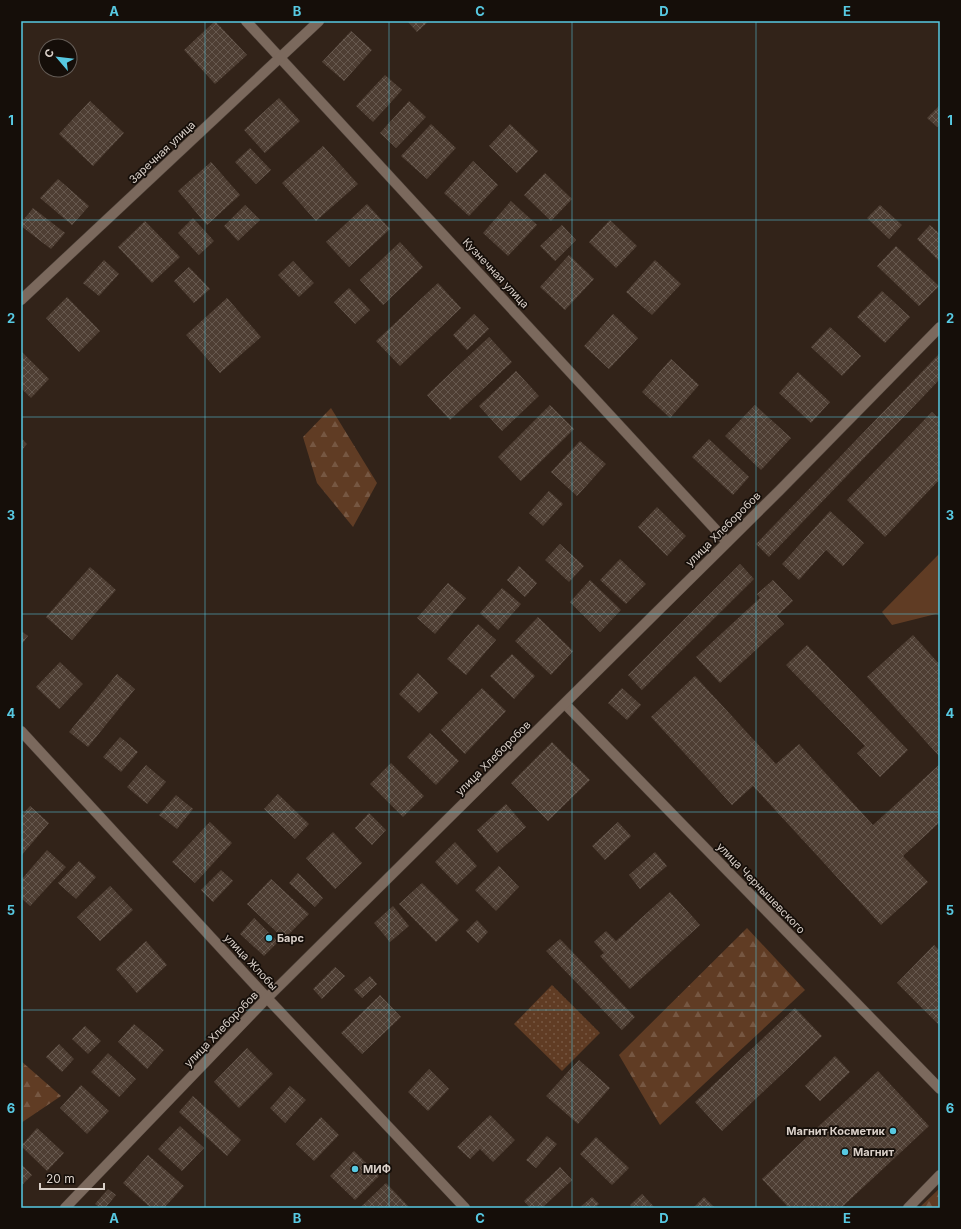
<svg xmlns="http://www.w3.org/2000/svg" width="961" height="1229" font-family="Inter,sans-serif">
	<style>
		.green { fill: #603c24 }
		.forest { fill: url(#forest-firs) }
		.park { fill: url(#park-dots) }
		.building { fill: url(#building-cross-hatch) }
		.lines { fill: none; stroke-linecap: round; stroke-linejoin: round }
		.minor-casing { stroke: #4b3f37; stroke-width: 11 }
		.minor { stroke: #7b695d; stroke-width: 10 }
		.grid { fill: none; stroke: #57c9e2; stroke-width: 1; stroke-opacity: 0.55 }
		.poi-dot { fill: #57c9e2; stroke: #150e09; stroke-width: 1.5 }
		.labels { text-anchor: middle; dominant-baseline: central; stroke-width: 3.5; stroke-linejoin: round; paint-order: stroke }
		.street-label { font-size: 11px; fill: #dad0c9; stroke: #150e09 }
		.poi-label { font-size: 11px; font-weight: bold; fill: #dad0c9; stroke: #150e09; text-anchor: start }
		.neatline { fill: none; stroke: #57c9e2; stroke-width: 1.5 }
		.grid-label { font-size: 13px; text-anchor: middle; font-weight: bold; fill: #57c9e2 }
	</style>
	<defs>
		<pattern id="forest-firs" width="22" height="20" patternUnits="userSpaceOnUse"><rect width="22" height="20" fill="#603c24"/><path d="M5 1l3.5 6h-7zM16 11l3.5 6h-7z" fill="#765742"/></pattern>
		<pattern id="park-dots" width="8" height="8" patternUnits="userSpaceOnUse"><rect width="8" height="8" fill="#603c24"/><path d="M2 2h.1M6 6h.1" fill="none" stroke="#765742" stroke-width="1.8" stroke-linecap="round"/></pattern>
		<pattern id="building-cross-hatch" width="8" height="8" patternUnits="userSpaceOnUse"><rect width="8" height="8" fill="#4e3e33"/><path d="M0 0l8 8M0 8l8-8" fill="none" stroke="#67594f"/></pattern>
	</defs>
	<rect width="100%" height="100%" fill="#322319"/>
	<!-- green -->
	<path class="green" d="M 940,553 L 940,613 L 892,625 L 882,612 Z"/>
	<!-- forest -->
	<g class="forest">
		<path d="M 331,408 L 377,483 L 353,527 L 317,483 L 303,437 Z"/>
		<path d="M 747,928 L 805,990 L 660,1125 L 619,1055 Z"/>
		<path d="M 21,1061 L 61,1096 L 21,1123 Z"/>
		<path d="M 940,1188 L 940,1208 L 919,1208 Z"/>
	</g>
	<!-- park -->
	<path class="park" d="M 552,985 L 600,1033 L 562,1071 L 514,1024 Z"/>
	<!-- building -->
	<g class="building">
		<path d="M 215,21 L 247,55 L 215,84 L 184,50 Z"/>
		<path d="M 407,21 L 429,21 L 417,32 Z"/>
		<path d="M 351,31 L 372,50 L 344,81 L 322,62 Z"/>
		<path d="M 385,75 L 402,90 L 373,122 L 356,106 Z"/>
		<path d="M 279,98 L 300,121 L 265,153 L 244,130 Z"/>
		<path d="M 90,101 L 124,133 L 93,166 L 59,134 Z"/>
		<path d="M 409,101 L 426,117 L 396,148 L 380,133 Z"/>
		<path d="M 940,105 L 940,124 L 937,127 L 927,118 Z"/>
		<path d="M 431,124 L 456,148 L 427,179 L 401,156 Z"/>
		<path d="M 510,124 L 538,151 L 517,173 L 489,146 Z"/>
		<path d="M 323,146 L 358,184 L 316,221 L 282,183 Z"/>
		<path d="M 250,148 L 271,170 L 256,184 L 235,162 Z"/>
		<path d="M 473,161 L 498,185 L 469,216 L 444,193 Z"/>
		<path d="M 211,162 L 240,195 L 207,225 L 178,191 Z"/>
		<path d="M 545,173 L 572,199 L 551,221 L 524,195 Z"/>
		<path d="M 58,179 L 89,206 L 72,225 L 40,198 Z"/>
		<path d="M 511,201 L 537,225 L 508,256 L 483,233 Z"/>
		<path d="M 367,204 L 390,229 L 349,267 L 326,242 Z"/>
		<path d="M 245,205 L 260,220 L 238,241 L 224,226 Z"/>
		<path d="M 880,205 L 902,225 L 889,239 L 867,218 Z"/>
		<path d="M 33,208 L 65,233 L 51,249 L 21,226 L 21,223 Z"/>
		<path d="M 193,218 L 214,241 L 199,255 L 178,233 Z"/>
		<path d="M 610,220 L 637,246 L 616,268 L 589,242 Z"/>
		<path d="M 145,221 L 180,257 L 152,283 L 118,247 Z"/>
		<path d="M 562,225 L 576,240 L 555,261 L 540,246 Z"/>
		<path d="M 930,225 L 940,234 L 940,262 L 917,239 Z"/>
		<path d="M 400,242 L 423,267 L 383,305 L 360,280 Z"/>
		<path d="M 896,246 L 939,286 L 919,306 L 877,266 Z"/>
		<path d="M 569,255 L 594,279 L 565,310 L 540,287 Z"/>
		<path d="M 104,260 L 119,274 L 99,296 L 83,283 Z"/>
		<path d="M 655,260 L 681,284 L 652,315 L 626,292 Z"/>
		<path d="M 293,261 L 314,283 L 299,297 L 278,275 Z"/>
		<path d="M 189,267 L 210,289 L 194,303 L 174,281 Z"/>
		<path d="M 438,283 L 461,308 L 400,366 L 376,341 Z"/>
		<path d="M 349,288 L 370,310 L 355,324 L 334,302 Z"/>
		<path d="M 882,291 L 910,317 L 885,343 L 857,317 Z"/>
		<path d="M 67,297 L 100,331 L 79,352 L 46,318 Z"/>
		<path d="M 227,298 L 261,337 L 220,373 L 186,335 Z"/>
		<path d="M 474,314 L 489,329 L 467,350 L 453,335 Z"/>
		<path d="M 613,314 L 638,338 L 609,369 L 584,346 Z"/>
		<path d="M 830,327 L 861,356 L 842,376 L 811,347 Z"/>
		<path d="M 489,337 L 512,362 L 450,420 L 427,395 Z"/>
		<path d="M 21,351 L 49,379 L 31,398 L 21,388 Z"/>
		<path d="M 940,353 L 940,379 L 769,557 L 756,544 Z"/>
		<path d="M 671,359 L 699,385 L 670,418 L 642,392 Z"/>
		<path d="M 516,371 L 539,396 L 502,431 L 479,406 Z"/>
		<path d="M 798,372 L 830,402 L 811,423 L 779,393 Z"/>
		<path d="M 550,405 L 574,429 L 521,481 L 498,457 Z"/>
		<path d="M 755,405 L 791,438 L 761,470 L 725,436 Z"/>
		<path d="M 932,412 L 940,420 L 940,479 L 885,537 L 847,500 Z"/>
		<path d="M 21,438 L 27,444 L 21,451 Z"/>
		<path d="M 709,439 L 749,477 L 733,495 L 692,457 Z"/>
		<path d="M 580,441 L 606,464 L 577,496 L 551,472 Z"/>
		<path d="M 549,491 L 563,504 L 543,526 L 529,513 Z"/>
		<path d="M 657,507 L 686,536 L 667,556 L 638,527 Z"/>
		<path d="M 830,511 L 864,543 L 843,566 L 826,550 L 799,580 L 782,564 Z"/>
		<path d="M 560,544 L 584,566 L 569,582 L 545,560 Z"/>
		<path d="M 620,559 L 646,584 L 626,604 L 600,580 Z"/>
		<path d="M 740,564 L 754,579 L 642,690 L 628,675 Z"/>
		<path d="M 519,566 L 537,583 L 525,597 L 507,580 Z"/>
		<path d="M 90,567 L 116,590 L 72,640 L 46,617 Z"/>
		<path d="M 590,580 L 621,610 L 600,632 L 570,602 Z"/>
		<path d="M 773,580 L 793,601 L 777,616 L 784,624 L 720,683 L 696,657 L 760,598 L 757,594 Z"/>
		<path d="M 448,583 L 466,598 L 435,634 L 417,618 Z"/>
		<path d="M 502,588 L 521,604 L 498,630 L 480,613 Z"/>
		<path d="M 538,617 L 573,651 L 551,675 L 515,641 Z"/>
		<path d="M 478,624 L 496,640 L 466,675 L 447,659 Z"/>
		<path d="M 21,631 L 28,636 L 21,645 Z"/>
		<path d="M 913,635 L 940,665 L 940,757 L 867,677 Z"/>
		<path d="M 807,645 L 908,750 L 880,777 L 857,753 L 865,746 L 786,665 Z"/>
		<path d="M 512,654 L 535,676 L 514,699 L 490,676 Z"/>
		<path d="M 60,662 L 83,684 L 59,709 L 36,687 Z"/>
		<path d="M 418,673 L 438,693 L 419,713 L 399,694 Z"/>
		<path d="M 117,674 L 135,689 L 88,747 L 69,732 Z"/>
		<path d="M 695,676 L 776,764 L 799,744 L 873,825 L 940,764 L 940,822 L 903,856 L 928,882 L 881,925 L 753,786 L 732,805 L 651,717 Z"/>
		<path d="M 482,688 L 506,711 L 465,754 L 441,730 Z"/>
		<path d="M 622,688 L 641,705 L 627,720 L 608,703 Z"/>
		<path d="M 430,733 L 459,761 L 436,785 L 407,757 Z"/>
		<path d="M 120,737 L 138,752 L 121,772 L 103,757 Z"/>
		<path d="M 552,742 L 590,780 L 548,821 L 511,783 Z"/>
		<path d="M 391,763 L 424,796 L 403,817 L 370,784 Z"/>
		<path d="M 146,765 L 166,782 L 147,804 L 127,787 Z"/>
		<path d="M 278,794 L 309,824 L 295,839 L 264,809 Z"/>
		<path d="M 176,795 L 193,809 L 177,829 L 159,815 Z"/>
		<path d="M 506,804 L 526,827 L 497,853 L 477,830 Z"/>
		<path d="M 30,806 L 49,823 L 21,856 L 21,816 Z"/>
		<path d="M 369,813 L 386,830 L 372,845 L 355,828 Z"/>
		<path d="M 210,822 L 232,843 L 195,883 L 172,862 Z"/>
		<path d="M 618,822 L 631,836 L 605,860 L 592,846 Z"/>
		<path d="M 333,832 L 362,863 L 335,889 L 306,858 Z"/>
		<path d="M 455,842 L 477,866 L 457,885 L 435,862 Z"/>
		<path d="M 47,850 L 66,867 L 30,906 L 21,898 L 21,880 Z"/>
		<path d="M 655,852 L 667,866 L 640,889 L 629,875 Z"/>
		<path d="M 79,861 L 96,877 L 76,899 L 58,883 Z"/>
		<path d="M 499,866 L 519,887 L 496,911 L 475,890 Z"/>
		<path d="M 221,870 L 233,881 L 213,902 L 201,890 Z"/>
		<path d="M 298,873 L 323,898 L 315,907 L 289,883 Z"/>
		<path d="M 271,879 L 309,914 L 284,939 L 247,904 Z"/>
		<path d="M 422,883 L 459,920 L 436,942 L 399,904 Z"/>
		<path d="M 110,886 L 133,910 L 100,941 L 77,917 Z"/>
		<path d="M 670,892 L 700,925 L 630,989 L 600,956 L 604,953 L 594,942 L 606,931 L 616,941 Z"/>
		<path d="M 393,906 L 409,926 L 390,942 L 374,923 Z"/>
		<path d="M 254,918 L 278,942 L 264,956 L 240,934 Z"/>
		<path d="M 477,920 L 488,932 L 478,943 L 466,931 Z"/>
		<path d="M 560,939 L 635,1017 L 622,1030 L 546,951 Z"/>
		<path d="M 146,941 L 167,965 L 137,993 L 116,969 Z"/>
		<path d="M 934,945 L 940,951 L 940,1026 L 897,983 Z"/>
		<path d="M 335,967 L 345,976 L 322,999 L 313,989 Z"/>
		<path d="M 370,976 L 377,984 L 362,998 L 354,990 Z"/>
		<path d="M 380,995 L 401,1017 L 362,1054 L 341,1033 Z"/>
		<path d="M 795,1008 L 822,1036 L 722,1131 L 695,1102 Z"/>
		<path d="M 134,1024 L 164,1050 L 147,1069 L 118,1042 Z"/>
		<path d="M 85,1026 L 101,1041 L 88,1054 L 72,1039 Z"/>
		<path d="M 59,1044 L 74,1059 L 62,1072 L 46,1057 Z"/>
		<path d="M 247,1048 L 273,1074 L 239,1108 L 214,1082 Z"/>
		<path d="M 108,1053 L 136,1079 L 119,1097 L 91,1072 Z"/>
		<path d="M 835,1056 L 850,1072 L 820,1101 L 805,1086 Z"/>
		<path d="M 579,1060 L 610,1088 L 578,1124 L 546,1096 Z"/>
		<path d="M 429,1069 L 449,1089 L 428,1111 L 408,1092 Z"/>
		<path d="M 878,1071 L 929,1126 L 841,1208 L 789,1208 L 762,1179 Z"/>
		<path d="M 81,1085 L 109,1111 L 87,1134 L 60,1108 Z"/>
		<path d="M 290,1086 L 306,1100 L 285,1123 L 270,1108 Z"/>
		<path d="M 193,1096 L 241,1140 L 227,1156 L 179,1112 Z"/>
		<path d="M 490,1115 L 515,1140 L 493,1162 L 480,1149 L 470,1159 L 457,1147 Z"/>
		<path d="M 321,1117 L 339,1135 L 314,1161 L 296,1144 Z"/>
		<path d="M 180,1126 L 204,1148 L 182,1171 L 158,1149 Z"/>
		<path d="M 37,1128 L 64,1153 L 47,1171 L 21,1146 Z"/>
		<path d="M 547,1136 L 557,1144 L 536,1168 L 526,1160 Z"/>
		<path d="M 596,1137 L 629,1168 L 612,1185 L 580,1154 Z"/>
		<path d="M 354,1151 L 379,1176 L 355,1200 L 330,1176 Z"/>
		<path d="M 148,1155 L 184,1186 L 164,1208 L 151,1208 L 123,1183 Z"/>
		<path d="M 21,1164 L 32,1175 L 21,1186 Z"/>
		<path d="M 560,1167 L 572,1180 L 542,1208 L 530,1208 L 524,1201 Z"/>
		<path d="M 386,1183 L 410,1208 L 360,1208 Z"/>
		<path d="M 108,1189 L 116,1195 L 105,1208 L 100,1208 L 95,1204 Z"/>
		<path d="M 642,1194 L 655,1208 L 632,1208 L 630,1205 Z"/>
		<path d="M 592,1197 L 599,1204 L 594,1208 L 579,1208 Z"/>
		<path d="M 704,1197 L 715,1208 L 693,1208 Z"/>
	</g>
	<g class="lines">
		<!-- minor casing -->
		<g class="minor-casing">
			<g id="minor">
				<path d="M 246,21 L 727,542"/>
				<path d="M 21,300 L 319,21"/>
				<path d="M 565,704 L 940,1089"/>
				<path d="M 21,731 L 267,998 L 465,1208"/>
				<path d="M 65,1208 L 267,998 L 780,490 L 940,327"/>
				<path d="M 908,1208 L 940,1175"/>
			</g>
		</g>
		<!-- minor -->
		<use href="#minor" class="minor"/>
	</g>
	<!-- grid -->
	<path class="grid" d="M 205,21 L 205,1208M 389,21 L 389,1208M 572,21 L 572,1208M 756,21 L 756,1208M 21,220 L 940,220M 21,417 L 940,417M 21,614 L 940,614M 21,812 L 940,812M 21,1010 L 940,1010"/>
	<!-- markers -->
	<g class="poi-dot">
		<circle cx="269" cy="938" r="4"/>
		<circle cx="893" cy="1131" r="4"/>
		<circle cx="845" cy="1152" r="4"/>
		<circle cx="355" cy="1169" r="4"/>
	</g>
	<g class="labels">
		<!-- street labels -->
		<g class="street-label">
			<text transform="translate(162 152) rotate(-43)">Заречная улица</text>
			<text transform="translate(496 273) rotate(47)">Кузнечная улица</text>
			<text transform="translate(723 529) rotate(-45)">улица Хлеборобов</text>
			<text transform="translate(493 758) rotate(-45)">улица Хлеборобов</text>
			<text transform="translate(761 888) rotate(46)">улица Чернышевского</text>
			<text transform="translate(251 962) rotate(47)">улица Жлобы</text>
			<text transform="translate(221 1029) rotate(-46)">улица Хлеборобов</text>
		</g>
		<!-- poi labels -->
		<g class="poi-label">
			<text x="277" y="938">Барс</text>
			<text x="885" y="1131" text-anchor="end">Магнит Косметик</text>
			<text x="853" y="1152">Магнит</text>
			<text x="363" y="1169">МИФ</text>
		</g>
	</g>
	<!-- border -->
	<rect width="961" height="1229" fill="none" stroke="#150e09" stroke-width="44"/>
	<!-- north arrow -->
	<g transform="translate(58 58) rotate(298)"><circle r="19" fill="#150e09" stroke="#645c56"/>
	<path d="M0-3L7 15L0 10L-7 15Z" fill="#57c9e2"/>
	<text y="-6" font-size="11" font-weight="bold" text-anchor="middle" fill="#dad0c9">С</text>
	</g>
	<!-- scale -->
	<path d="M40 1183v6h64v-6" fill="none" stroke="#dad0c9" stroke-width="2"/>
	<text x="46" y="1183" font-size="12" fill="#dad0c9" stroke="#150e09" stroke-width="3" paint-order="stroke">20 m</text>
	<rect x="22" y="22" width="917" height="1185" class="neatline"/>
	<g class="grid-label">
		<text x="114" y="16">A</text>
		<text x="297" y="16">B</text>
		<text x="480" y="16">C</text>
		<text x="664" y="16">D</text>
		<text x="847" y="16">E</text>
		<text x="11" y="125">1</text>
		<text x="950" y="125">1</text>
		<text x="11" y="323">2</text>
		<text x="950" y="323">2</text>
		<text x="11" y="520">3</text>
		<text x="950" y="520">3</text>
		<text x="11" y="718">4</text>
		<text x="950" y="718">4</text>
		<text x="11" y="915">5</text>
		<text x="950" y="915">5</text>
		<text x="11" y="1113">6</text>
		<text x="950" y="1113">6</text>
		<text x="114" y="1223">A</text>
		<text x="297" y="1223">B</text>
		<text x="480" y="1223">C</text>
		<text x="664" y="1223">D</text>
		<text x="847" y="1223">E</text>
	</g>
</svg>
